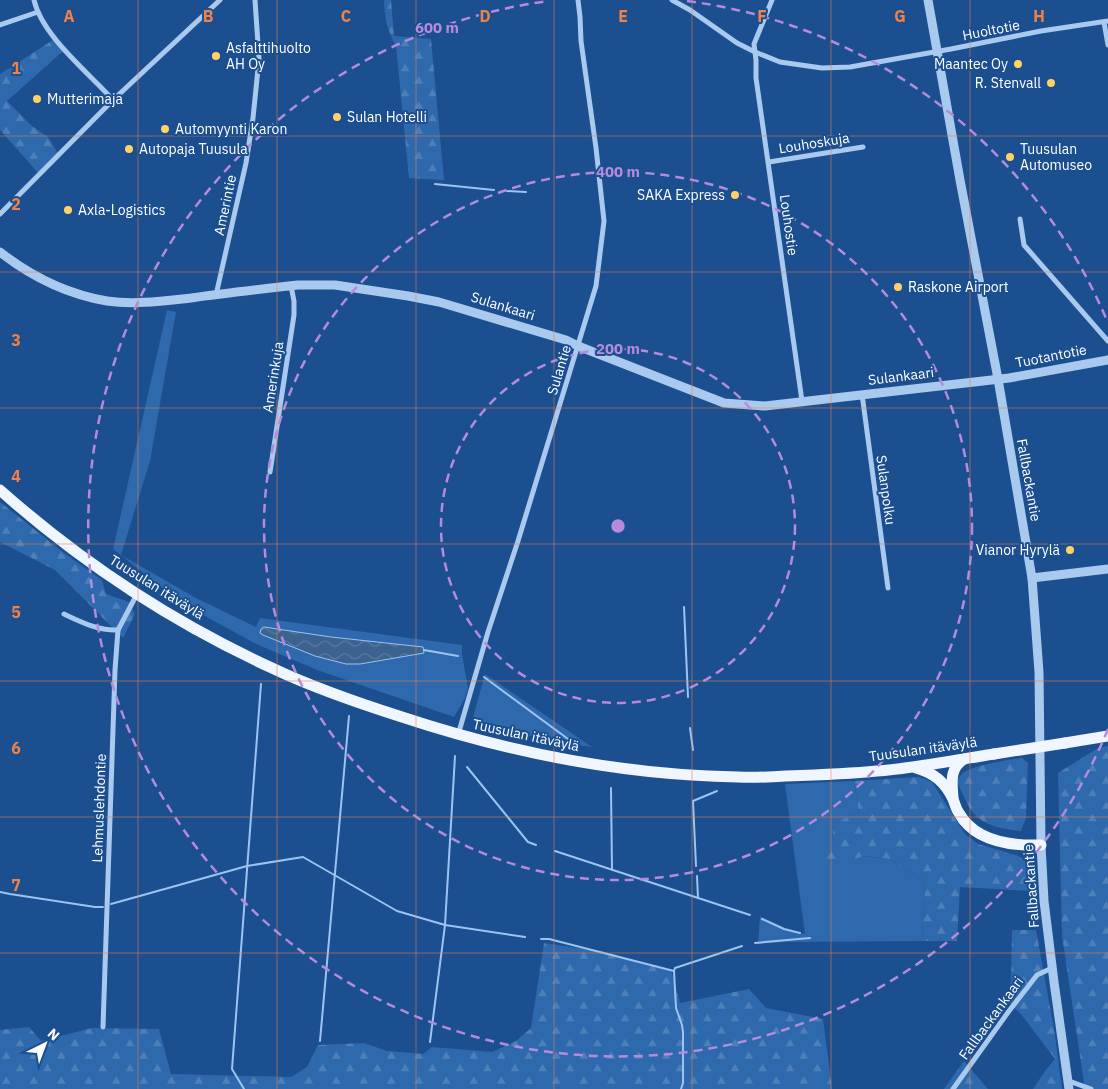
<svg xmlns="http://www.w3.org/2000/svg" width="1108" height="1089" font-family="'IBM Plex Sans',sans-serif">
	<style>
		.green { fill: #2e69ad }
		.forest { fill: url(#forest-firs) }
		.water { fill: url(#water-waves); stroke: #9cc4f0 }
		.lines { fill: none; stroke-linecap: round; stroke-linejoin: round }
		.stream { stroke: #9cc4f0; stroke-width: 2 }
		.minor { stroke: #a9c9ee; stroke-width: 5 }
		.tertiary { stroke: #a9c9ee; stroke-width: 9 }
		.primary { stroke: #f0f6ff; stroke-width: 11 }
		.primary-bridge { stroke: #f0f6ff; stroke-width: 11 }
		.grid { fill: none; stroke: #ee8249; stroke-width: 1; stroke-opacity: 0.55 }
		.ring { fill: none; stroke: #b68bdc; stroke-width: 2.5; stroke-dasharray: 9 6 }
		.poi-dot { fill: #ffd166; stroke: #1b4f8f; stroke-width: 2 }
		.labels { text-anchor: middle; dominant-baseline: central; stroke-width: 4; stroke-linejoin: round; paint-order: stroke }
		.street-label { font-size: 14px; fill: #fff; stroke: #1b4f8f }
		.poi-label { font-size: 14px; fill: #fff; stroke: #1b4f8f; text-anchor: start }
		.grid-label { font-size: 16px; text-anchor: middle; font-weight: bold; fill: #ee8249; stroke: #1b4f8f; stroke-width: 4; stroke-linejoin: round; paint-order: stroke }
		.centre { fill: #b68bdc; stroke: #1b4f8f; stroke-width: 2.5 }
		.ring-label { font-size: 15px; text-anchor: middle; font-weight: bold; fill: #b68bdc; stroke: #1b4f8f; stroke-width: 4; stroke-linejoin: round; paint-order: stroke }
	</style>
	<defs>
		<pattern id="forest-firs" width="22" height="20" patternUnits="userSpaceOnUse" patternTransform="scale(1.25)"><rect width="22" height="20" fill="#2e69ad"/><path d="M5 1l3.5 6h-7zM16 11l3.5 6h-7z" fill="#4d80b9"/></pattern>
		<pattern id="water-waves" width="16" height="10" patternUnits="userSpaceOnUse" patternTransform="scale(1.25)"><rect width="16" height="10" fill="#3c6290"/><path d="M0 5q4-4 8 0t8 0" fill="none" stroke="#597aa1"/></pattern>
	</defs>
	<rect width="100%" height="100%" fill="#1b4f8f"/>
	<!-- green -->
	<g class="green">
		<path d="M 167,310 L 176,312 L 150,461 L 121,555 L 196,598 L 256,627 L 260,618 L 462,645 L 462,654 L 468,688 L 465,698 L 454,717 L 317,670 L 254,643 L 196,611 L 160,586 L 113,549 Z"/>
		<path d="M 485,674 L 592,747 L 550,741 L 472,721 Z"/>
		<path d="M 854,781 L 859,812 L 834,823 L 832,843 L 827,867 L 863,856 L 890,859 L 925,881 L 922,941 L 784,942 L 758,944 L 760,916 L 785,928 L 805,934 L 785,784 Z"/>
	</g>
	<!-- forest -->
	<g class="forest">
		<path d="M 384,0 L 391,0 L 394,36 L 431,39 L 444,180 L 409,178 L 396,46 C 387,29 385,20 384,0 Z"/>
		<path d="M 53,40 L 63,51 L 7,101 L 32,126 L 48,137 L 59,155 L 40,175 L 0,130 L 0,74 Z"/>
		<path d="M 0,502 L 64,553 L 102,580 L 106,594 L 129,602 L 135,614 L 123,638 L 55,570 L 0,542 Z"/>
		<path d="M 1108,746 L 1108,1089 L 1085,1089 L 1062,936 L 1058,773 L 1098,748 Z"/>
		<path d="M 1022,758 L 1028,763 L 1026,818 L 1021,831 C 1002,829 980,826 969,807 C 965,799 961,791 957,782 C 958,780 959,777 961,775 C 970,765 1009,760 1022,758 Z"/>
		<path d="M 919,777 L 932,782 L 965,834 L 978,844 L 1016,855 L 1026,861 L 1029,868 L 1031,891 L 960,887 L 957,941 L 922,941 L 925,881 L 890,859 L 864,856 L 827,868 L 821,852 L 832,843 L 834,823 L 859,812 L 854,781 Z"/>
		<path d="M 1012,930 L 1036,930 L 1055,1035 L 1062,1089 L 1033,1089 L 1045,1071 L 1055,1059 L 1021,1014 L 1006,1000 L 1011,981 Z"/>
		<path d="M 544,943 L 605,952 L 671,970 L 680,1003 L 749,989 L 766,1008 L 823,1019 L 832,1089 L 0,1089 L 0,1030 L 29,1027 L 41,1041 L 92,1028 L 159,1029 L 171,1074 L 291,1077 L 307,1067 L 318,1045 L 364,1043 L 387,1051 L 423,1054 L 432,1047 L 492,1052 L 516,1041 L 531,1028 Z"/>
		<path d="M 964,1061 L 988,1089 L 944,1089 Z"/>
	</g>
	<!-- water -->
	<path class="water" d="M 264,627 L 331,637 L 423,647 L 424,653 L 360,664 L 346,664 L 315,656 L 263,635 L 260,633 L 261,629 Z"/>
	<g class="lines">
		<!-- stream -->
		<g class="stream">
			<path d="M 435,184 L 494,190"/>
			<path d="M 507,191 L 526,192"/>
			<path d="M 684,607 L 688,697"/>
			<path d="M 424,650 L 458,656"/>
			<path d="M 484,677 L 568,739"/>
			<path d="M 690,728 L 693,750"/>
			<path d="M 467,767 L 528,842 L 536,845"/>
			<path d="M 611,788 L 612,870"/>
			<path d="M 555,851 L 750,915"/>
			<path d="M 696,866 L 693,801 L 717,791"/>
			<path d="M 697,876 L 698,898"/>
			<path d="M 0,892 L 10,894 L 95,907 L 103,907"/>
			<path d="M 111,904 L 247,866 L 303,857 L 397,911 L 445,925 L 525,937"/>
			<path d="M 762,919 L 784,929 L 800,933"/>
			<path d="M 541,939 L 549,939 L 674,971"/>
			<path d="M 755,943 L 810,938"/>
			<path d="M 674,971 L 676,1008 L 682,1025 L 683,1032 L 683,1083 L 681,1089"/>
			<path d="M 674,971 L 675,968 L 742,946"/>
			<path d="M 320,1041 L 349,716"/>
			<path d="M 430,1042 L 445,925 L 455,756"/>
			<path d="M 244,1089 L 232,1069 L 261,684"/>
		</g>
		<!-- minor -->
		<g class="minor">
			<path d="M 34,0 C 42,36 89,73 113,100"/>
			<path d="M 672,0 L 690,10 L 737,43 L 755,52 L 780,62 L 822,68 L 850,67 L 951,49 L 1041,31 L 1108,21"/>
			<path d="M 772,0 L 754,44 L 756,60 L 756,78 L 802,401"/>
			<path d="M 1104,22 L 1108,45"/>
			<path d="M 0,25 L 38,12"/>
			<path d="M 769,162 L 863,147"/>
			<path d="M 0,214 L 113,100 L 220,0"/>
			<path d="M 1020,219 L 1024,245 L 1108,341"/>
			<path d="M 216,295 L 246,163 L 253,118 L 259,59 L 255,0"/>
			<path d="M 862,394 L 888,588"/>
			<path d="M 270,472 L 294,315 L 294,301 L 291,286"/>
			<path d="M 64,614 C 81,622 99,631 118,630"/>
			<path d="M 458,735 L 488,632 L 518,541 L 596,286 L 604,221 L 596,148 L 581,41 L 580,17 L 578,0"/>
			<path d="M 103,1027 L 115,670 L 118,630 L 137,594"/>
			<path d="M 1069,1081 L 1091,1089"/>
			<path d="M 953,1089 L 1009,1011 L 1037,975 L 1052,968"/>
		</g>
		<!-- tertiary -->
		<g class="tertiary">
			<path d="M 928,0 L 960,180 L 998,379 L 1032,578 L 1039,672 L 1041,845 L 1044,901 L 1054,982 L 1069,1089"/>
			<path d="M 0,252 C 32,277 66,294 107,301 C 134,305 163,301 191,298 C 226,293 262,289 298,285 L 335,285 L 408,296 L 439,302 L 566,340 L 578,346 L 724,403 L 765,406 L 1009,378 L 1108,360"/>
			<path d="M 1032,578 L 1108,569"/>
		</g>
		<!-- primary -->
		<g class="primary">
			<path d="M 0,490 C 81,562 174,623 272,668 C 314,688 358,703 402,717 C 511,753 624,775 738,777 C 754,778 770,777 786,776 C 817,775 847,774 877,771 C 916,768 955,760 994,754"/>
			<path d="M 1065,743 L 1108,736"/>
			<path d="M 916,768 C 934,773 945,782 953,799 C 955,804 956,809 959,813 C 975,842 1011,846 1041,845"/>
			<path d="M 953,798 C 952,782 949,769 964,759"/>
		</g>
		<!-- primary-bridge -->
		<path class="primary-bridge" d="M 994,754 L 1065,743"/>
	</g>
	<!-- grid -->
	<path class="grid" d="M 138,0 L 138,1089M 277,0 L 277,1089M 416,0 L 416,1089M 554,0 L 554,1089M 692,0 L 692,1089M 831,0 L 831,1089M 970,0 L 970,1089M 0,136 L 1108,136M 0,272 L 1108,272M 0,408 L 1108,408M 0,544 L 1108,544M 0,681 L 1108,681M 0,817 L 1108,817M 0,953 L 1108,953"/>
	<!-- distance rings -->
	<g class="ring">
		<circle cx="618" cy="526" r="177"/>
		<circle cx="618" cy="526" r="354"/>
		<path d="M1108 729A530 530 0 1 1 549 1M687 1A530 530 0 0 1 1108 323"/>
	</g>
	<!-- markers -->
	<g class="poi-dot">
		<circle cx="216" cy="56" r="5"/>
		<circle cx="1018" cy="64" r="5"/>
		<circle cx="1051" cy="83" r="5"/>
		<circle cx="37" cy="99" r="5"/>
		<circle cx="337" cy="117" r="5"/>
		<circle cx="165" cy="129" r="5"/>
		<circle cx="129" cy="149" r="5"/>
		<circle cx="1010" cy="157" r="5"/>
		<circle cx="735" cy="195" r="5"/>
		<circle cx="68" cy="210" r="5"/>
		<circle cx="898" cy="287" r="5"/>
		<circle cx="1070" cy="550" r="5"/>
	</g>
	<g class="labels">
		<!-- street labels -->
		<g class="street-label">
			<text transform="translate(991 30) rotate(-11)">Huoltotie</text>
			<text transform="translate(814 143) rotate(-9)">Louhoskuja</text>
			<text transform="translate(225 205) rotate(-78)">Amerintie</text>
			<text transform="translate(789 225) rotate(82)">Louhostie</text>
			<text transform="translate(503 306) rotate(17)">Sulankaari</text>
			<text transform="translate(1051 356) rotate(-11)">Tuotantotie</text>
			<text transform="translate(559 370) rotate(-73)">Sulantie</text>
			<text transform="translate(901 376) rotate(-7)">Sulankaari</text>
			<text transform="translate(273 377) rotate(-81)">Amerinkuja</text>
			<text transform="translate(1029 480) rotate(80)">Fallbackantie</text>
			<text transform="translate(886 490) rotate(82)">Sulanpolku</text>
			<text transform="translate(157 587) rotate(32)">Tuusulan itäväylä</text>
			<text transform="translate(526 735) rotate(12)">Tuusulan itäväylä</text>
			<text transform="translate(923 749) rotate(-8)">Tuusulan itäväylä</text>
			<text transform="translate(99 808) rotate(-88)">Lehmuslehdontie</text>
			<text transform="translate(1031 886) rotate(-94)">Fallbackantie</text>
			<text transform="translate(991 1018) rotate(-54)">Fallbackankaari</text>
		</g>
		<!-- poi labels -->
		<g class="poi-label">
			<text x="226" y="48">Asfalttihuolto<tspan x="226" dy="16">AH Oy</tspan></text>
			<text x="1008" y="64" text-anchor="end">Maantec Oy</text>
			<text x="1041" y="83" text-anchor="end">R. Stenvall</text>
			<text x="47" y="99">Mutterimaja</text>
			<text x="347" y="117">Sulan Hotelli</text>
			<text x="175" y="129">Automyynti Karon</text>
			<text x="139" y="149">Autopaja Tuusula</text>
			<text x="1020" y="149">Tuusulan<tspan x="1020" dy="16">Automuseo</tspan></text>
			<text x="725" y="195" text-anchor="end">SAKA Express</text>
			<text x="78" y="210">Axla-Logistics</text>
			<text x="908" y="287">Raskone Airport</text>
			<text x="1060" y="550" text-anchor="end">Vianor Hyrylä</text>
		</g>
	</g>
	<g class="grid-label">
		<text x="69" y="22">A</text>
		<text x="208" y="22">B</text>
		<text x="346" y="22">C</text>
		<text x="485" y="22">D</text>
		<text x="623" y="22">E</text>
		<text x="762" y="22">F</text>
		<text x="900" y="22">G</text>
		<text x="1039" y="22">H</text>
		<text x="16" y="74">1</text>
		<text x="16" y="210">2</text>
		<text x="16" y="346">3</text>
		<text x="16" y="482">4</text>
		<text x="16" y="618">5</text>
		<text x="16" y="754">6</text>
		<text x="16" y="891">7</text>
	</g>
	<circle cx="618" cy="526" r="8" class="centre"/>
	<g class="ring-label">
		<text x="437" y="33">600 m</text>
		<text x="618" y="177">400 m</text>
		<text x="618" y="354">200 m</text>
	</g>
	<!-- north arrow -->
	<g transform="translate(45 1044) rotate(42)" stroke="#1b4f8f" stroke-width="4" paint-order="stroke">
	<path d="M0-4L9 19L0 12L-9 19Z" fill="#ffffff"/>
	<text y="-8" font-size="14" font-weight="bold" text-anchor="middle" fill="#ffffff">N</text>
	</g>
</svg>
